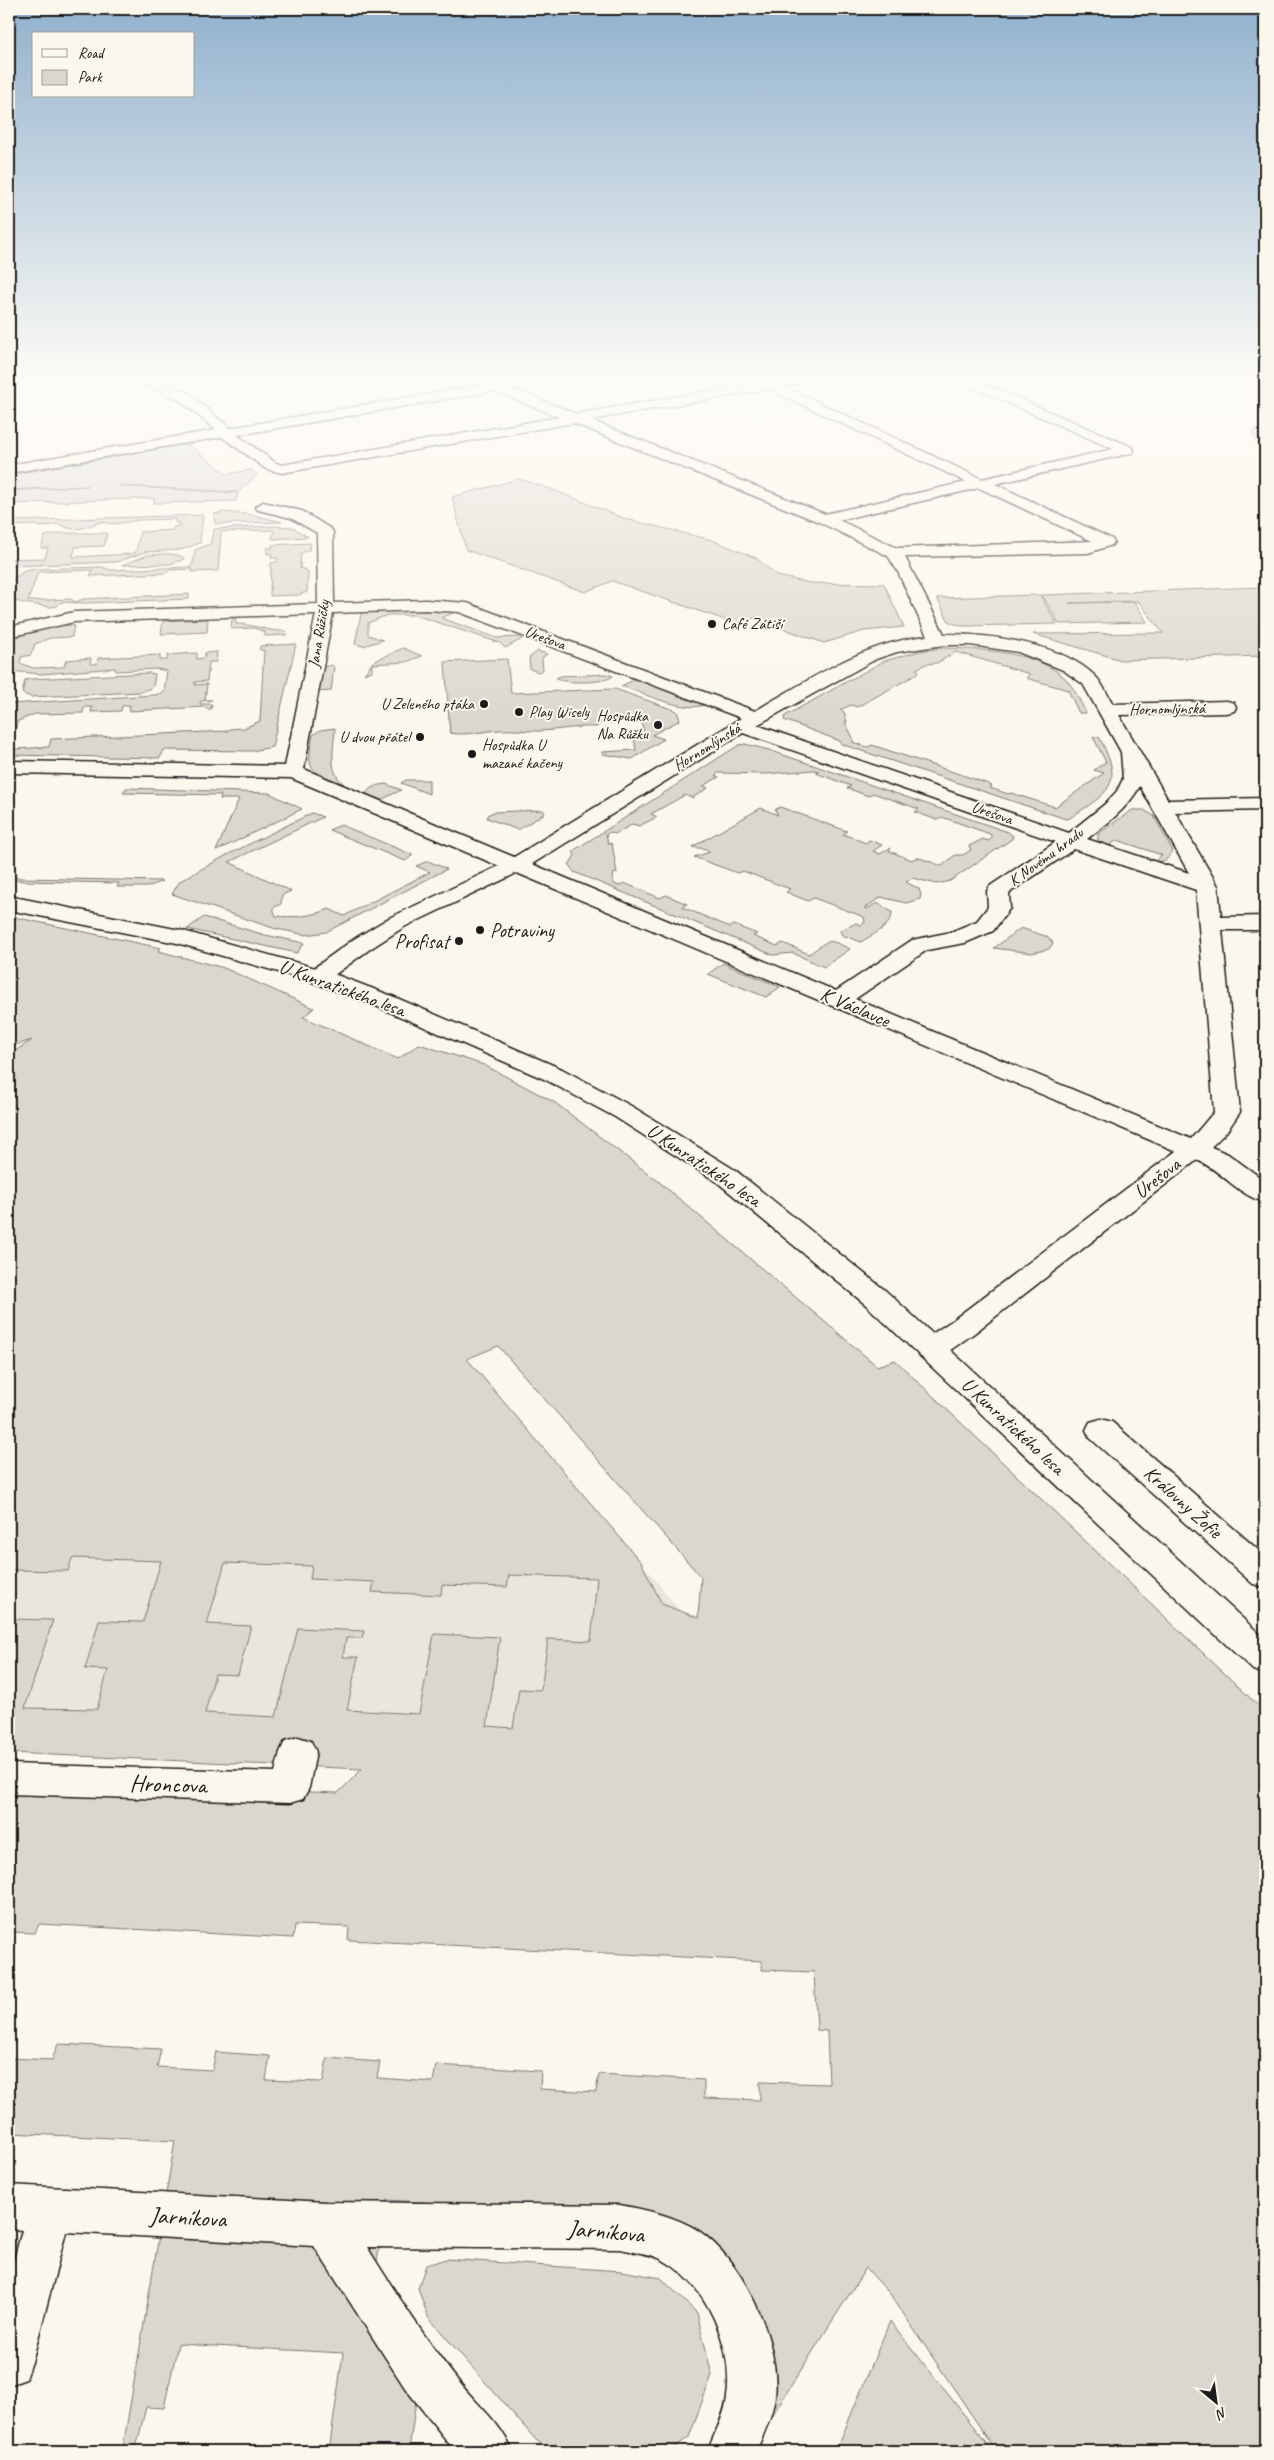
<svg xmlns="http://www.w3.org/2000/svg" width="1274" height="2460" font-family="Caveat,sans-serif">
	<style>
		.built { fill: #eae6dc }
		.green { fill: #dad7ce; stroke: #7b7a75; fill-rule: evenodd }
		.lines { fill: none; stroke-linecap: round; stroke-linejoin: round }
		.minor-casing { stroke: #1c1c1c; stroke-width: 3 }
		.tertiary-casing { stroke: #1c1c1c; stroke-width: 3 }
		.minor { fill: #fbf7ec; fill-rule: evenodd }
		.tertiary { fill: #fbf7ec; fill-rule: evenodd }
		.poi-dot { fill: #1c1c1c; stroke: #fbf7ec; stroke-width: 2 }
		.labels { text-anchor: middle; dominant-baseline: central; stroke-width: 4; stroke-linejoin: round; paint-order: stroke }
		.far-poi-label { font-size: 16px; fill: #1c1c1c; stroke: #fbf7ec; text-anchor: start }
		.far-street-label { font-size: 16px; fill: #1c1c1c; stroke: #fbf7ec }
		.poi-label { font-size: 20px; fill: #1c1c1c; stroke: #fbf7ec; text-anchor: start }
		.street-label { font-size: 20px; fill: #1c1c1c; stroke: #fbf7ec }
		.near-street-label { font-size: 24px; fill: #1c1c1c; stroke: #fbf7ec }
	</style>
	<rect width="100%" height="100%" fill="#fbf7ec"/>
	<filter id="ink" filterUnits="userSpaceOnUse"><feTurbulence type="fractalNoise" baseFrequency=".02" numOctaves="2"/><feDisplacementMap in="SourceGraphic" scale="10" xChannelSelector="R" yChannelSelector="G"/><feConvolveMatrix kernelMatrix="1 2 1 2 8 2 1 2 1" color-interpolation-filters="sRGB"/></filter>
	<g filter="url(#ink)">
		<!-- built -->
		<path class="built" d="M 9,1255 L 467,1359 L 641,1562 L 806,1769 L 547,1748 L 9,1732 Z"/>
		<!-- green -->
		<g class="green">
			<path d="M 1265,421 L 1265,467 L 1253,432 Z"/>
			<path d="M 187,444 L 227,474 L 251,470 L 257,475 L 238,492 L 119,486 L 238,493 L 236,501 L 154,503 L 154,498 L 9,504 L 9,491 L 88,486 L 9,490 L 9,475 Z"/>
			<path d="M 519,479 L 551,489 L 626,519 L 712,540 L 756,558 L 777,576 L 810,583 L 884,584 L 904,627 L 864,631 L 824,643 L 753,618 L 737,624 L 612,581 L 585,592 L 466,550 L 452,497 Z"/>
			<path d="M 223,512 L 254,515 L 282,522 L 215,524 L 214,514 Z"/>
			<path d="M 203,515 L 200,543 L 180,550 L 145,552 L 117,562 L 9,566 L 9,559 L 45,558 L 48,548 L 41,548 L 45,536 L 61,533 L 107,533 L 104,546 L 75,547 L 73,557 L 131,554 L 136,552 L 140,532 L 173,530 L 174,527 L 181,525 L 175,522 L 175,519 L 138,520 L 115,524 L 100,522 L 83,528 L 72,529 L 57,524 L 42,527 L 36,525 L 9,526 L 9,521 Z"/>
			<path d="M 272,526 L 292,527 L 308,537 L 272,539 L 274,530 L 221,532 L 218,571 L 192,572 L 192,569 L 168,570 L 167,573 L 90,576 L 93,570 L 38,572 L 28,601 L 70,599 L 76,602 L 83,599 L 189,594 L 189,599 L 84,603 L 61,602 L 57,606 L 51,607 L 23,603 L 9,599 L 13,579 L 25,571 L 36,569 L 102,567 L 111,570 L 190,567 L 193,563 L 195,550 L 210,544 L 214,529 Z"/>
			<path d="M 311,543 L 309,550 L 301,553 L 300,568 L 308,571 L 307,592 L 298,595 L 270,596 L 271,563 L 277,562 L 278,558 L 271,558 L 271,553 L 267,554 L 267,548 L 272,548 L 272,545 Z"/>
			<path d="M 148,555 C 159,555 176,551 185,559 L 170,564 L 122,565 Z"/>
			<path d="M 1265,587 L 1265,656 L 1121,660 L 1033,634 L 1163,633 L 1138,601 L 1069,603 L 1135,602 L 1147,622 L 1059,624 L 1042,595 Z"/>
			<path d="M 1040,595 L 1057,624 L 962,626 L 949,622 L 937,598 Z"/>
			<path d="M 441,608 L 453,613 L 441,618 L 497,638 L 519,637 L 522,639 L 505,648 L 500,643 L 415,615 L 387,615 L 368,623 L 368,635 L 383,640 L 363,646 L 355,644 L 362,609 Z"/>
			<path d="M 232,618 L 235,618 L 236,624 C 254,624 268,632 286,631 L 287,635 L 265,636 L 265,632 L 254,628 L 231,629 Z"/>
			<path d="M 208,619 L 207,632 L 161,634 L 163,621 Z"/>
			<path d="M 74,625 L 72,637 L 50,638 L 35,644 L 31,655 L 21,657 L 20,663 L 33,668 L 64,667 L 66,660 L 91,658 L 90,664 L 97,664 L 98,658 L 160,655 L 160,660 L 167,660 L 168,655 L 197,653 L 197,659 L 204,658 L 205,653 L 217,652 L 216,662 L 209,662 L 207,681 L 195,682 L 195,685 L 207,684 L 205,700 L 212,700 L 201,701 L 200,704 L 212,704 L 211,709 L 206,709 L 205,707 L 129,711 L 130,705 L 122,706 L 121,711 L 91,712 L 92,707 L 84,707 L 83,713 L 35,714 L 18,721 L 14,733 L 9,734 L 9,704 L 155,695 L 164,692 L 167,671 L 157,669 L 116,671 L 115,668 L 42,674 L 9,671 L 9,639 L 52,626 Z"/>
			<path d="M 296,644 L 272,747 L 252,751 L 164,750 L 160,758 L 9,755 L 9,746 L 16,749 L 49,747 L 51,739 L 228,731 L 229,729 L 244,728 L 260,721 L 264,650 L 260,650 L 260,646 Z"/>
			<path d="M 403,648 L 422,656 L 406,662 L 372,664 L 372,671 L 364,674 L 373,662 Z"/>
			<path d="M 942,648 C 979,649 1035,651 1064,677 C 1074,687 1080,701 1086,713 L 1079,713 L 1068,690 L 1026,678 L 1030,674 L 956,652 L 937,663 L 926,664 L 916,669 L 919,671 L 917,674 L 857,707 L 851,705 L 840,710 L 844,712 L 847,722 L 845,722 L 854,740 L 852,742 L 868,747 L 872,745 L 986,783 L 992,786 L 990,788 L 1008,794 L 1011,793 L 1055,807 L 1104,773 L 1094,770 L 1106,762 L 1093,737 L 1099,737 C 1125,785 1110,791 1070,818 L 1066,819 L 841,744 L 840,741 L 784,720 L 785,716 L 884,661 L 920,651 Z"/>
			<path d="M 538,651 L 547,654 L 542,658 L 543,670 L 538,672 L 530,669 L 529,658 Z"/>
			<path d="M 507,659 L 511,693 L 615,689 L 677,711 L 680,720 L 652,735 L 664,739 L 632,759 L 602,754 L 602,752 L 636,750 L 634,738 L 645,737 L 641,721 L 600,723 L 597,727 C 576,726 560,730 540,731 C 525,731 513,729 499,730 C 483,731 467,736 450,733 L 445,662 Z"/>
			<path d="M 332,665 L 334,668 L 331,691 L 315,692 L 320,668 Z"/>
			<path d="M 149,673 L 155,674 L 153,687 L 141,692 L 31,697 L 22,693 L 25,680 L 31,679 Z"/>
			<path d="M 607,674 L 613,676 C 604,684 567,683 555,679 L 560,676 Z"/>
			<path d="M 636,679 L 707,704 C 685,714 644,693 621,686 Z"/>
			<path d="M 335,728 C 334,749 327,771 344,784 C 310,770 305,774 313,735 L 320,730 Z"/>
			<path d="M 745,744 L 769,750 L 1008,832 L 1013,836 L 1012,839 L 950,881 L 937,884 L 912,878 L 906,882 L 919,889 L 921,895 L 920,899 L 906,903 L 881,897 L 865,908 L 867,909 L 877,903 L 892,912 C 892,927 873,934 861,942 L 842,935 L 840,931 L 856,923 L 861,925 L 865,922 L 864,917 L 814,898 L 808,901 L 786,892 L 790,889 L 743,871 L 737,873 L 694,857 L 710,852 L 706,849 L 692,847 L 761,808 L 778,815 L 775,810 L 780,807 L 847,831 L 843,834 L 866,843 L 869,840 L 882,845 L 873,851 L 880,854 L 890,848 L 891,849 L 889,851 L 912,860 L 917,857 L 942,866 L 955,855 L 963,855 L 971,850 L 969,846 L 983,839 L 988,841 L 992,838 L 990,834 L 942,817 L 937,820 L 915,812 L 919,809 L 873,793 L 868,796 L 847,788 L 851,786 L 816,773 L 819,771 L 814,770 L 765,774 L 718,773 L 715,775 L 719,777 L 703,786 L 708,788 L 692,798 L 685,795 L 651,814 L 657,817 L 639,826 L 633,824 L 615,834 L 610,832 L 606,834 L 608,843 L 612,844 L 617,873 L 613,874 L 614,884 L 619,886 L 624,883 L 660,898 L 666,895 L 687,904 L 682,907 L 730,927 L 734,925 L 757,934 L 753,936 L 777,946 L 783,943 L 809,954 C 830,940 825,937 850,949 L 824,967 L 793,953 L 773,955 L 574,872 L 569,865 L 575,855 L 573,851 L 739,745 Z"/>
			<path d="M 406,780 L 429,780 L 429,794 L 401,783 Z"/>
			<path d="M 386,784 L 401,790 L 381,800 L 366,794 C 370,786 378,785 386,784 Z"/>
			<path d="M 126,788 L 269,793 L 302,809 L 216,851 L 239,799 L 220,799 L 221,795 L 123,793 Z"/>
			<path d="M 543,810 L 545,813 L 518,830 L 487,818 L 489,814 L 494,812 Z"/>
			<path d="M 1132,810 L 1144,810 L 1154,816 L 1173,851 L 1166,860 L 1153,863 L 1162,855 L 1117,840 L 1107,847 L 1098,841 L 1098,834 Z"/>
			<path d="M 312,813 L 323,817 L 229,862 L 291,891 L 282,895 L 281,904 L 273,908 L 276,916 C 292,918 315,916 329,909 L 344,916 L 430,872 L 416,866 L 428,861 L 447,869 L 326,932 L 306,935 L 273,928 L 172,894 L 180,881 L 227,855 Z"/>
			<path d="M 341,825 L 413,855 L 405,861 L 329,830 Z"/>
			<path d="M 9,876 L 21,878 L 162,881 L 148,887 L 117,887 L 119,883 L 24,881 L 9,879 Z"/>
			<path d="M 9,916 L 161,948 L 158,951 L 224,968 L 314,1008 L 303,1017 L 398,1059 L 419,1044 L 484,1065 L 554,1102 L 658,1181 L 877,1366 L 895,1360 L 1265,1712 L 1265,2451 L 996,2451 L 890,2294 L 866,2268 L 759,2436 L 754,2451 L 746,2451 L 759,2436 L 760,2329 L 625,2214 L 387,2200 L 369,2311 L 416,2400 L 409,2451 L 329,2451 L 343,2353 L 178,2344 L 164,2408 L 146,2407 L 136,2448 L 123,2447 L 175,2141 L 9,2133 L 9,2058 L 52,2060 L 58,2044 L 161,2049 L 157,2067 L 212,2070 L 216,2052 L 270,2056 L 266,2080 L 323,2082 L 327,2058 L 380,2062 L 377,2078 L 433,2082 L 436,2065 L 541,2071 L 540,2089 L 596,2092 L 599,2074 L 704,2080 L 704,2098 L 760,2100 L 760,2082 L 829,2084 L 827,2031 L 817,2030 L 814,1972 L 762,1970 L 762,1961 L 348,1940 L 349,1927 L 295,1925 L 293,1938 L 39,1924 L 35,1933 L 9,1932 L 9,1781 L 338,1793 L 362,1769 L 9,1753 L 9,1619 L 53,1620 L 25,1708 L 97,1709 L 108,1670 L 85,1669 L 99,1621 L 143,1622 L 161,1561 L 72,1558 L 68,1571 L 9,1570 L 9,1055 L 32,1040 L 9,1047 ZM 498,1346 L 701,1577 L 698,1618 L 662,1604 L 641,1562 L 467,1359 ZM 225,1563 L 312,1566 L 310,1579 L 374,1582 L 372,1592 L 441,1595 L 442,1585 L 507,1587 L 509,1575 L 597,1578 L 591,1641 L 548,1639 L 541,1690 L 519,1689 L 513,1728 L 487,1726 L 500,1637 L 434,1634 L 419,1714 L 347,1710 L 358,1657 L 343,1657 L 346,1638 L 362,1638 L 364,1631 L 298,1628 L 276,1717 L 205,1713 L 215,1674 L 238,1675 L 251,1626 L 207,1624 Z"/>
			<path d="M 204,917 L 265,935 L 304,943 L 297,953 L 187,929 Z"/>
			<path d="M 1021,928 L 1048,937 L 1053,943 L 1049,949 L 1032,953 L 994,948 Z"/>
			<path d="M 723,963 L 780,987 L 766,997 L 708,974 Z"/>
			<path d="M 446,2259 L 621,2271 L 661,2278 L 697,2313 L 712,2375 L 689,2437 L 670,2451 L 551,2451 L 536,2440 L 428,2317 L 418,2288 L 426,2265 Z"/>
			<path d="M 890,2321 L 993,2451 L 836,2451 Z"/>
		</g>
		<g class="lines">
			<!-- minor casing -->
			<g class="minor-casing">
				<g id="minor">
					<path d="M 135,381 L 155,381 L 187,392 L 230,428 L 480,385 L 475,381 L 505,383 L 506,386 L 576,414 L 768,381 L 798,381 L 797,384 L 784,386 L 982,479 L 1113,449 L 959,381 L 977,381 L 1132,447 L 1134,450 L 1132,453 L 995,484 L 1112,539 L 1114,542 L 1112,545 L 1088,553 L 905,557 L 944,634 C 989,634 1064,643 1097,678 C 1103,685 1108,696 1113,704 L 1227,701 L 1234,703 L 1236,707 L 1234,711 L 1227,713 L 1119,715 L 1168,800 L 1265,798 L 1265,810 L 1175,812 L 1218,886 L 1221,917 L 1265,916 L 1265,930 L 1222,930 L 1240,1112 L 1227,1131 L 1211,1147 L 1228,1154 L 1265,1181 L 1265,1202 C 1240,1197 1221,1170 1197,1160 L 973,1334 C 956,1345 941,1362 920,1356 L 915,1349 L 920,1342 L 953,1320 L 1176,1151 L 517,873 L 404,927 L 370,949 L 326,981 L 318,983 L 310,981 L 306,976 L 310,971 L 354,939 L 389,918 L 499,866 L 291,778 L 9,773 L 9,761 L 285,766 L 316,614 L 74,622 L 9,637 L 9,627 L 74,612 L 318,604 L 317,533 L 291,518 L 258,510 L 255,507 L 263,502 L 302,511 L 331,529 L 333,532 L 334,603 L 426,600 L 467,603 L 755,711 C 809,680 864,642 927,636 L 898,572 L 888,556 L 819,522 L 573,423 L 282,473 L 266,469 L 222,437 L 9,473 L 9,465 L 216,430 L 177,398 ZM 769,389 L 966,482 L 825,514 L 590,420 ZM 494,391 L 559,417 L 282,465 L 276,463 L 237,435 ZM 979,488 L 1092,541 L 897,548 L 839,520 ZM 426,610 L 459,612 L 741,718 L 514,857 L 304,769 L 333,613 ZM 944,645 L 970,645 L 1018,652 L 1063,670 L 1083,684 L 1121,752 L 1123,779 L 1117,791 L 1105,804 L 1069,833 L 757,725 L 876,659 L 897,652 ZM 743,733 L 1056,842 L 990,886 L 987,891 L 988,907 L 977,921 L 951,932 L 912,940 L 836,991 L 532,864 ZM 1140,786 L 1189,873 L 1087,839 C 1107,824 1128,808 1140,786 ZM 1074,849 L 1196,890 L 1214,1112 L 1191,1139 L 855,999 L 927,950 L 965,943 L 993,931 L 1010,908 L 1009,893 Z"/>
					<path d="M 1101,1419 L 1112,1422 L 1265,1556 L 1265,1587 L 1253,1584 L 1090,1438 L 1086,1430 L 1090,1422 Z"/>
					<path d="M 298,1737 L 311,1741 L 316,1752 L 309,1788 L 303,1799 L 290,1803 L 9,1794 L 9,1764 L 275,1772 L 280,1752 L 285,1741 Z"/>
					<path d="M 9,2185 L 326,2202 L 620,2205 C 647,2210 675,2216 699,2231 C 744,2261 781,2344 775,2397 C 772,2416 764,2434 756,2451 L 708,2451 C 714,2433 725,2416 727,2397 C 734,2347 707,2283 661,2259 C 649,2253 633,2252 620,2249 L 367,2247 C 396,2293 425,2339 459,2382 C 477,2405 502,2424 512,2451 L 455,2451 L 405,2388 L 314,2246 L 66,2232 L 32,2362 L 26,2379 L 9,2385 L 9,2279 L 22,2230 L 9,2229 Z"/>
				</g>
			</g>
			<!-- tertiary casing -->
			<g class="tertiary-casing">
				<path id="tertiary" d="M 9,896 L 180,930 L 326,971 L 392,996 L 562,1069 L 633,1107 L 735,1170 L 886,1291 L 1265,1639 L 1265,1674 L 1253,1670 L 866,1305 L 717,1182 L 615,1117 L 544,1079 L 376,1006 L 310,981 L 177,943 L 9,910 Z"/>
			</g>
			<!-- minor -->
			<use href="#minor" class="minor"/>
			<!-- tertiary -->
			<use href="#tertiary" class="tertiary"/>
		</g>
	</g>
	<!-- sky -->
	<linearGradient id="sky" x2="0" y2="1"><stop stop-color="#91b1cd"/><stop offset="0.52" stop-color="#fdfbf6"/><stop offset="1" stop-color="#fdfbf6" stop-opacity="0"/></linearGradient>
	<rect width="1274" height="726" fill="url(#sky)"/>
	<!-- markers -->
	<g class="poi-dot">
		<circle cx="712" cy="624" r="5"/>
		<circle cx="484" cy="704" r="5"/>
		<circle cx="519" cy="712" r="5"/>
		<circle cx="658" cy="725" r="5"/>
		<circle cx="420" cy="737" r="5"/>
		<circle cx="472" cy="754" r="5"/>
		<circle cx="480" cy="930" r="5"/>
		<circle cx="459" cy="941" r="5"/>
	</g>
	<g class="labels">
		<!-- far-poi labels -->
		<g class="far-poi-label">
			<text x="722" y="624">Café Zátiší</text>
			<text x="474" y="704" text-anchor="end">U Zeleného ptáka</text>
			<text x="529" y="712">Play Wisely</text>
			<text x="648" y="716" text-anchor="end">Hospůdka<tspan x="648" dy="18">Na Růžku</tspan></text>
			<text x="410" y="737" text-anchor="end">U dvou přátel</text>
			<text x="482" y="745">Hospůdka U<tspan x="482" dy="18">mazané kačeny</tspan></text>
		</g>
		<!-- far-street labels -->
		<g class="far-street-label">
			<text transform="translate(319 634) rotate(-81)">Jana Růžičky</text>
			<text transform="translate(545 638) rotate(20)">Urešova</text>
			<text transform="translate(1167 709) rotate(-1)">Hornomlýnská</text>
			<text transform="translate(707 747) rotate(-32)">Hornomlýnská</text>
			<text transform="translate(992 813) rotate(19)">Urešova</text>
			<text transform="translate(1046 857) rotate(-36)">K Novému hradu</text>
		</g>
		<!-- poi labels -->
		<g class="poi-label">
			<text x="490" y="930">Potraviny</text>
			<text x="449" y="941" text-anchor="end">Profisat</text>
		</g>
		<!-- street labels -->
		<g class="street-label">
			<text transform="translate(342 988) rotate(20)">U Kunratického lesa</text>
			<text transform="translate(855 1007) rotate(23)">K Václavce</text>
			<text transform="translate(704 1165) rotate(34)">U Kunratického lesa</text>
			<text transform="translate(1157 1178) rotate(-38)">Urešova</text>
			<text transform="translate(1013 1426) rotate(43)">U Kunratického lesa</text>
			<text transform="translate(1183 1502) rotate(42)">Královny Žofie</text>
		</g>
		<!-- near-street labels -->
		<g class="near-street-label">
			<text transform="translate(168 1784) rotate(2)">Hroncova</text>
			<text transform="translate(188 2217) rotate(3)">Jarníkova</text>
			<text transform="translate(606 2231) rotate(5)">Jarníkova</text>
		</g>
	</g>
	<!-- margin -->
	<rect width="1274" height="2460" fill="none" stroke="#fbf7ec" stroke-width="30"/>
	<rect x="15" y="15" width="1244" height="2430" fill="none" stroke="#1c1c1c" stroke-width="2" filter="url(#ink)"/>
	<!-- legend -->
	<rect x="32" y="32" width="162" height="65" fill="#fbf7ec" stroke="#a29f99"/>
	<rect x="42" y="49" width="25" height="8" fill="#fbf7ec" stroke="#a29f99"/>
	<text x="78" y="58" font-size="15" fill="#1c1c1c">Road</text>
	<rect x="42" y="70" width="25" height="15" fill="#dad7ce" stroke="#a29f99"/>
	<text x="78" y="82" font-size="15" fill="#1c1c1c">Park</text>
	<!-- north arrow -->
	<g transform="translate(1216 2402) rotate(151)" stroke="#fbf7ec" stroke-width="4" paint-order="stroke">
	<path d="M0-4L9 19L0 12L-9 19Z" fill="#1c1c1c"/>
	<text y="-8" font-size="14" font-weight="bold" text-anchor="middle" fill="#1c1c1c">N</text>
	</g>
</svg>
